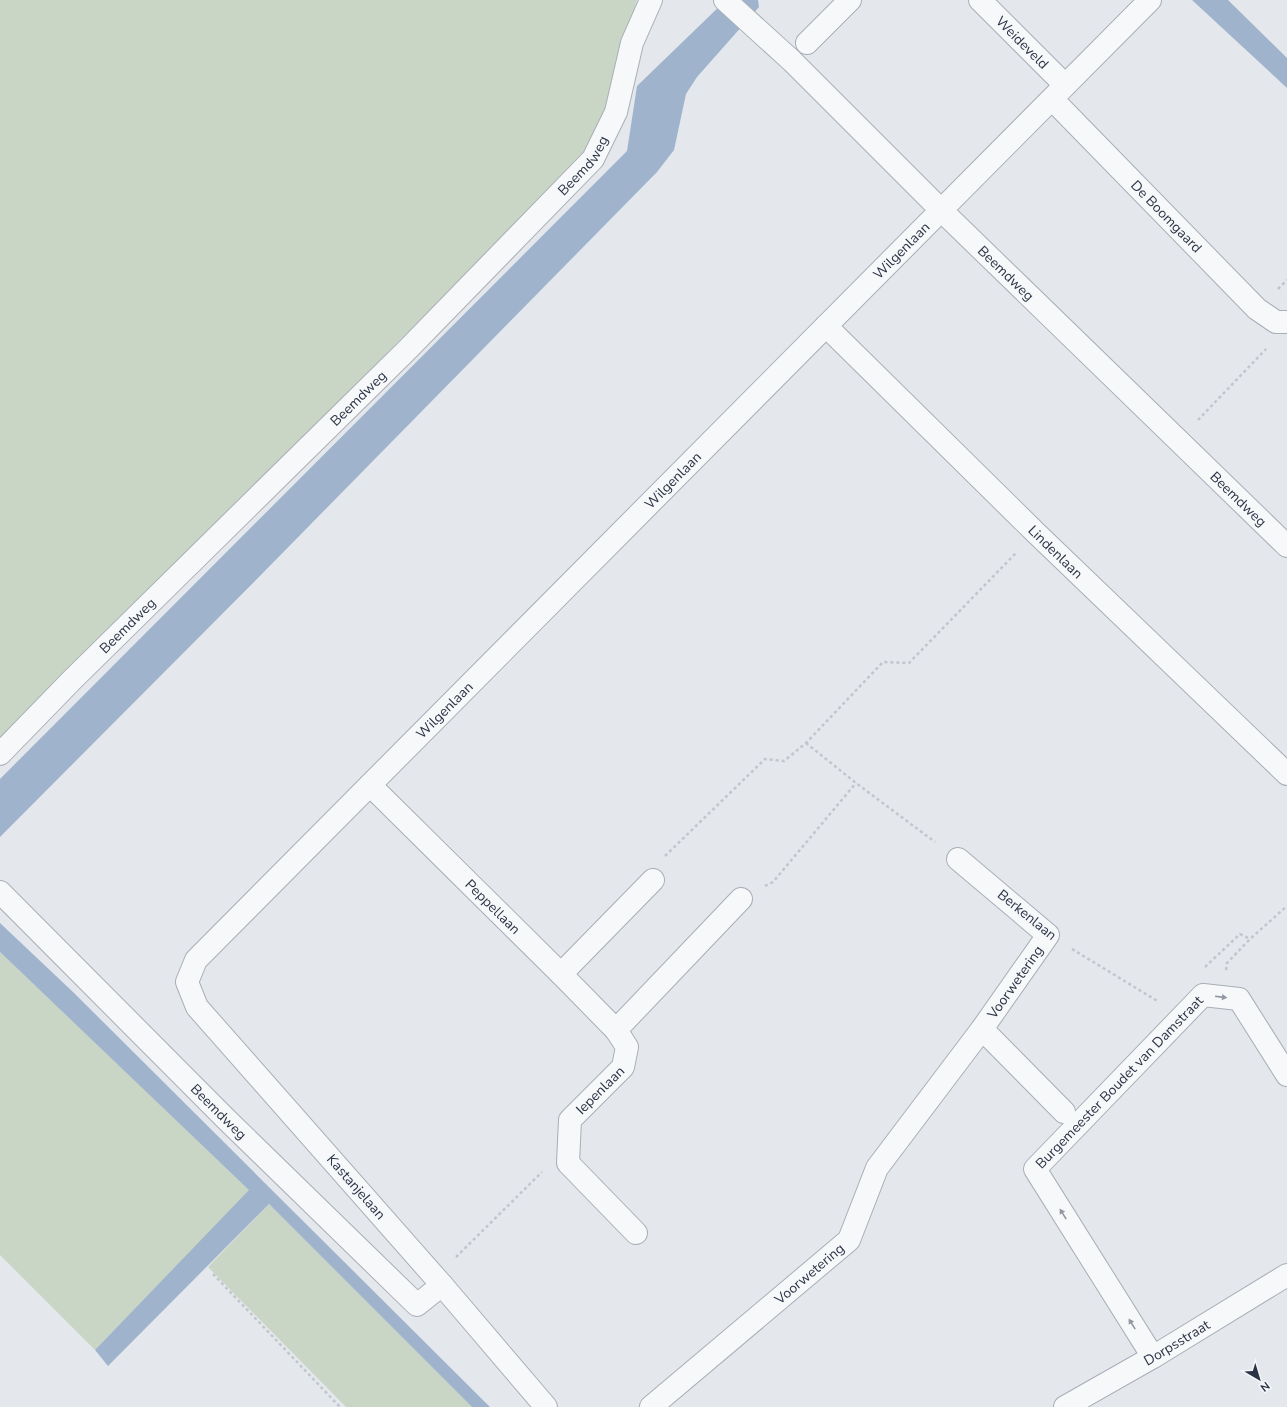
<svg xmlns="http://www.w3.org/2000/svg" width="1287" height="1407" font-family="'Nunito Sans',sans-serif">
	<style>
		.green { fill: #c9d6c5 }
		.water { fill: #9fb4cc }
		.lines { fill: none; stroke-linecap: round; stroke-linejoin: round }
		.minor-casing { stroke: #a9aeb7; stroke-width: 24 }
		.path { stroke: #c2c5cb; stroke-width: 2.5; stroke-dasharray: 3 3; stroke-linecap: butt }
		.minor { stroke: #f7f8fa; stroke-width: 22 }
		.oneway { fill: #9196a0 }
		.labels { text-anchor: middle; dominant-baseline: central; stroke-width: 3; stroke-linejoin: round; paint-order: stroke }
		.street-label { font-size: 14px; fill: #2b3445; stroke: #f4f6f9 }
	</style>
	<rect width="100%" height="100%" fill="#e4e7ec"/>
	<!-- green -->
	<g class="green">
		<path d="M 0,0 L 637,0 L 624,41 L 606,133 L 351,389 L 0,737 Z"/>
		<path d="M 0,952 L 250,1190 L 95,1350 L 0,1255 Z"/>
		<path d="M 269,1204 L 472,1407 L 346,1407 L 208,1267 Z"/>
	</g>
	<!-- water -->
	<g class="water">
		<path d="M 726,0 L 758,0 L 759,7 L 697,77 L 686,94 L 674,150 L 657,172 L 251,585 L 0,837 L 0,779 L 627,151 L 637,86 Z"/>
		<path d="M 1192,0 L 1228,0 L 1287,58 L 1287,88 Z"/>
		<path d="M 0,923 L 73,992 L 490,1407 L 472,1407 L 269,1204 L 108,1366 L 95,1350 L 249,1190 L 0,952 Z"/>
	</g>
	<g class="lines">
		<!-- minor casing -->
		<g class="minor-casing">
			<g id="minor">
				<path id="s1" d="M 725,0 L 792,61 L 941,210 L 1287,546"/>
				<path id="s2" d="M 980,0 L 1065,85"/>
				<path d="M 807,43 L 850,0"/>
				<path id="s3" d="M 1052,99 L 1257,309 L 1276,322 L 1287,322"/>
				<path id="s4" d="M 826,326 L 1035,532 L 1287,774"/>
				<path id="s5" d="M 0,754 L 72,680 L 408,349 L 593,159 L 616,112 L 632,43 L 651,0"/>
				<path id="s6" d="M 370,785 L 561,974 L 616,1030"/>
				<path id="s7" d="M 0,892 L 226,1119 L 417,1305 L 442,1285"/>
				<path d="M 561,974 L 653,880"/>
				<path d="M 982,1029 L 1064,1112"/>
				<path id="s8" d="M 636,1233 L 568,1163 L 570,1120 L 623,1067 L 627,1047 L 616,1030 L 741,899"/>
				<path id="s9" d="M 1153,1357 L 1035,1169 L 1203,995 L 1239,999 L 1287,1075"/>
				<path id="s10" d="M 546,1407 L 442,1285 L 197,1007 L 187,982 L 196,960 L 1150,0"/>
				<path id="s11" d="M 651,1407 L 849,1240 L 877,1168 L 982,1029 L 1048,935 L 958,859"/>
				<path id="s12" d="M 1065,1407 L 1153,1357 L 1287,1275"/>
			</g>
		</g>
		<!-- path -->
		<g class="path">
			<path d="M 1278,289 L 1287,280"/>
			<path d="M 1198,420 L 1266,349"/>
			<path d="M 806,743 L 856,783 L 935,842"/>
			<path d="M 665,856 L 765,759 L 784,761 L 806,743 L 883,662 L 909,663 L 1016,553"/>
			<path d="M 765,886 L 773,882 L 856,783"/>
			<path d="M 1072,949 L 1159,1002"/>
			<path d="M 1205,967 L 1240,934 L 1250,939"/>
			<path d="M 1226,970 L 1227,963 L 1250,939 L 1287,906"/>
			<path d="M 456,1257 L 542,1172"/>
			<path d="M 213,1274 L 340,1407"/>
		</g>
		<!-- minor -->
		<use href="#minor" class="minor"/>
	</g>
	<!-- one-way arrows -->
	<defs><path id="oneway-solid" d="M-6-.8H1V-3.2L6.5 0L1 3.2V.8H-6Z"/></defs>
	<g class="oneway">
		<use href="#oneway-solid" transform="translate(1221 997) rotate(7)"/>
		<use href="#oneway-solid" transform="translate(1063 1214) rotate(-122)"/>
		<use href="#oneway-solid" transform="translate(1132 1324) rotate(-122)"/>
	</g>
	<g class="labels">
		<!-- street labels -->
		<g class="street-label">
			<text stroke="none"><textPath href="#s2" startOffset="60">Weideveld</textPath></text>
			<text stroke="none"><textPath href="#s5" startOffset="829">Beemdweg</textPath></text>
			<text stroke="none"><textPath href="#s3" startOffset="164">De Boomgaard</textPath></text>
			<text stroke="none"><textPath href="#s10" startOffset="1582">Wilgenlaan</textPath></text>
			<text stroke="none"><textPath href="#s1" startOffset="392">Beemdweg</textPath></text>
			<text stroke="none"><textPath href="#s5" startOffset="505">Beemdweg</textPath></text>
			<text stroke="none"><textPath href="#s10" startOffset="1258">Wilgenlaan</textPath></text>
			<text stroke="none"><textPath href="#s1" startOffset="716">Beemdweg</textPath></text>
			<text stroke="none"><textPath href="#s4" startOffset="322">Lindenlaan</textPath></text>
			<text stroke="none"><textPath href="#s5" startOffset="181">Beemdweg</textPath></text>
			<text stroke="none"><textPath href="#s10" startOffset="934">Wilgenlaan</textPath></text>
			<text stroke="none"><textPath href="#s6" startOffset="173">Peppellaan</textPath></text>
			<text transform="translate(1027 915) rotate(39)">Berkenlaan</text>
			<text stroke="none"><textPath href="#s11" startOffset="568">Voorwetering</textPath></text>
			<text stroke="none"><textPath href="#s9" startOffset="343">Burgemeester Boudet van Damstraat</textPath></text>
			<text stroke="none"><textPath href="#s8" startOffset="183">Iepenlaan</textPath></text>
			<text stroke="none"><textPath href="#s7" startOffset="310">Beemdweg</textPath></text>
			<text transform="translate(356 1187) rotate(49)">Kastanjelaan</text>
			<text stroke="none"><textPath href="#s11" startOffset="207">Voorwetering</textPath></text>
			<text stroke="none"><textPath href="#s12" startOffset="129">Dorpsstraat</textPath></text>
		</g>
	</g>
	<!-- north arrow -->
	<g transform="translate(1259 1379) rotate(142)" stroke="#f4f6f9" stroke-width="3" paint-order="stroke">
	<path d="M0-3L7 15L0 10L-7 15Z" fill="#2b3445"/>
	<text y="-6" font-size="11" font-weight="bold" text-anchor="middle" fill="#2b3445">N</text>
	</g>
</svg>
